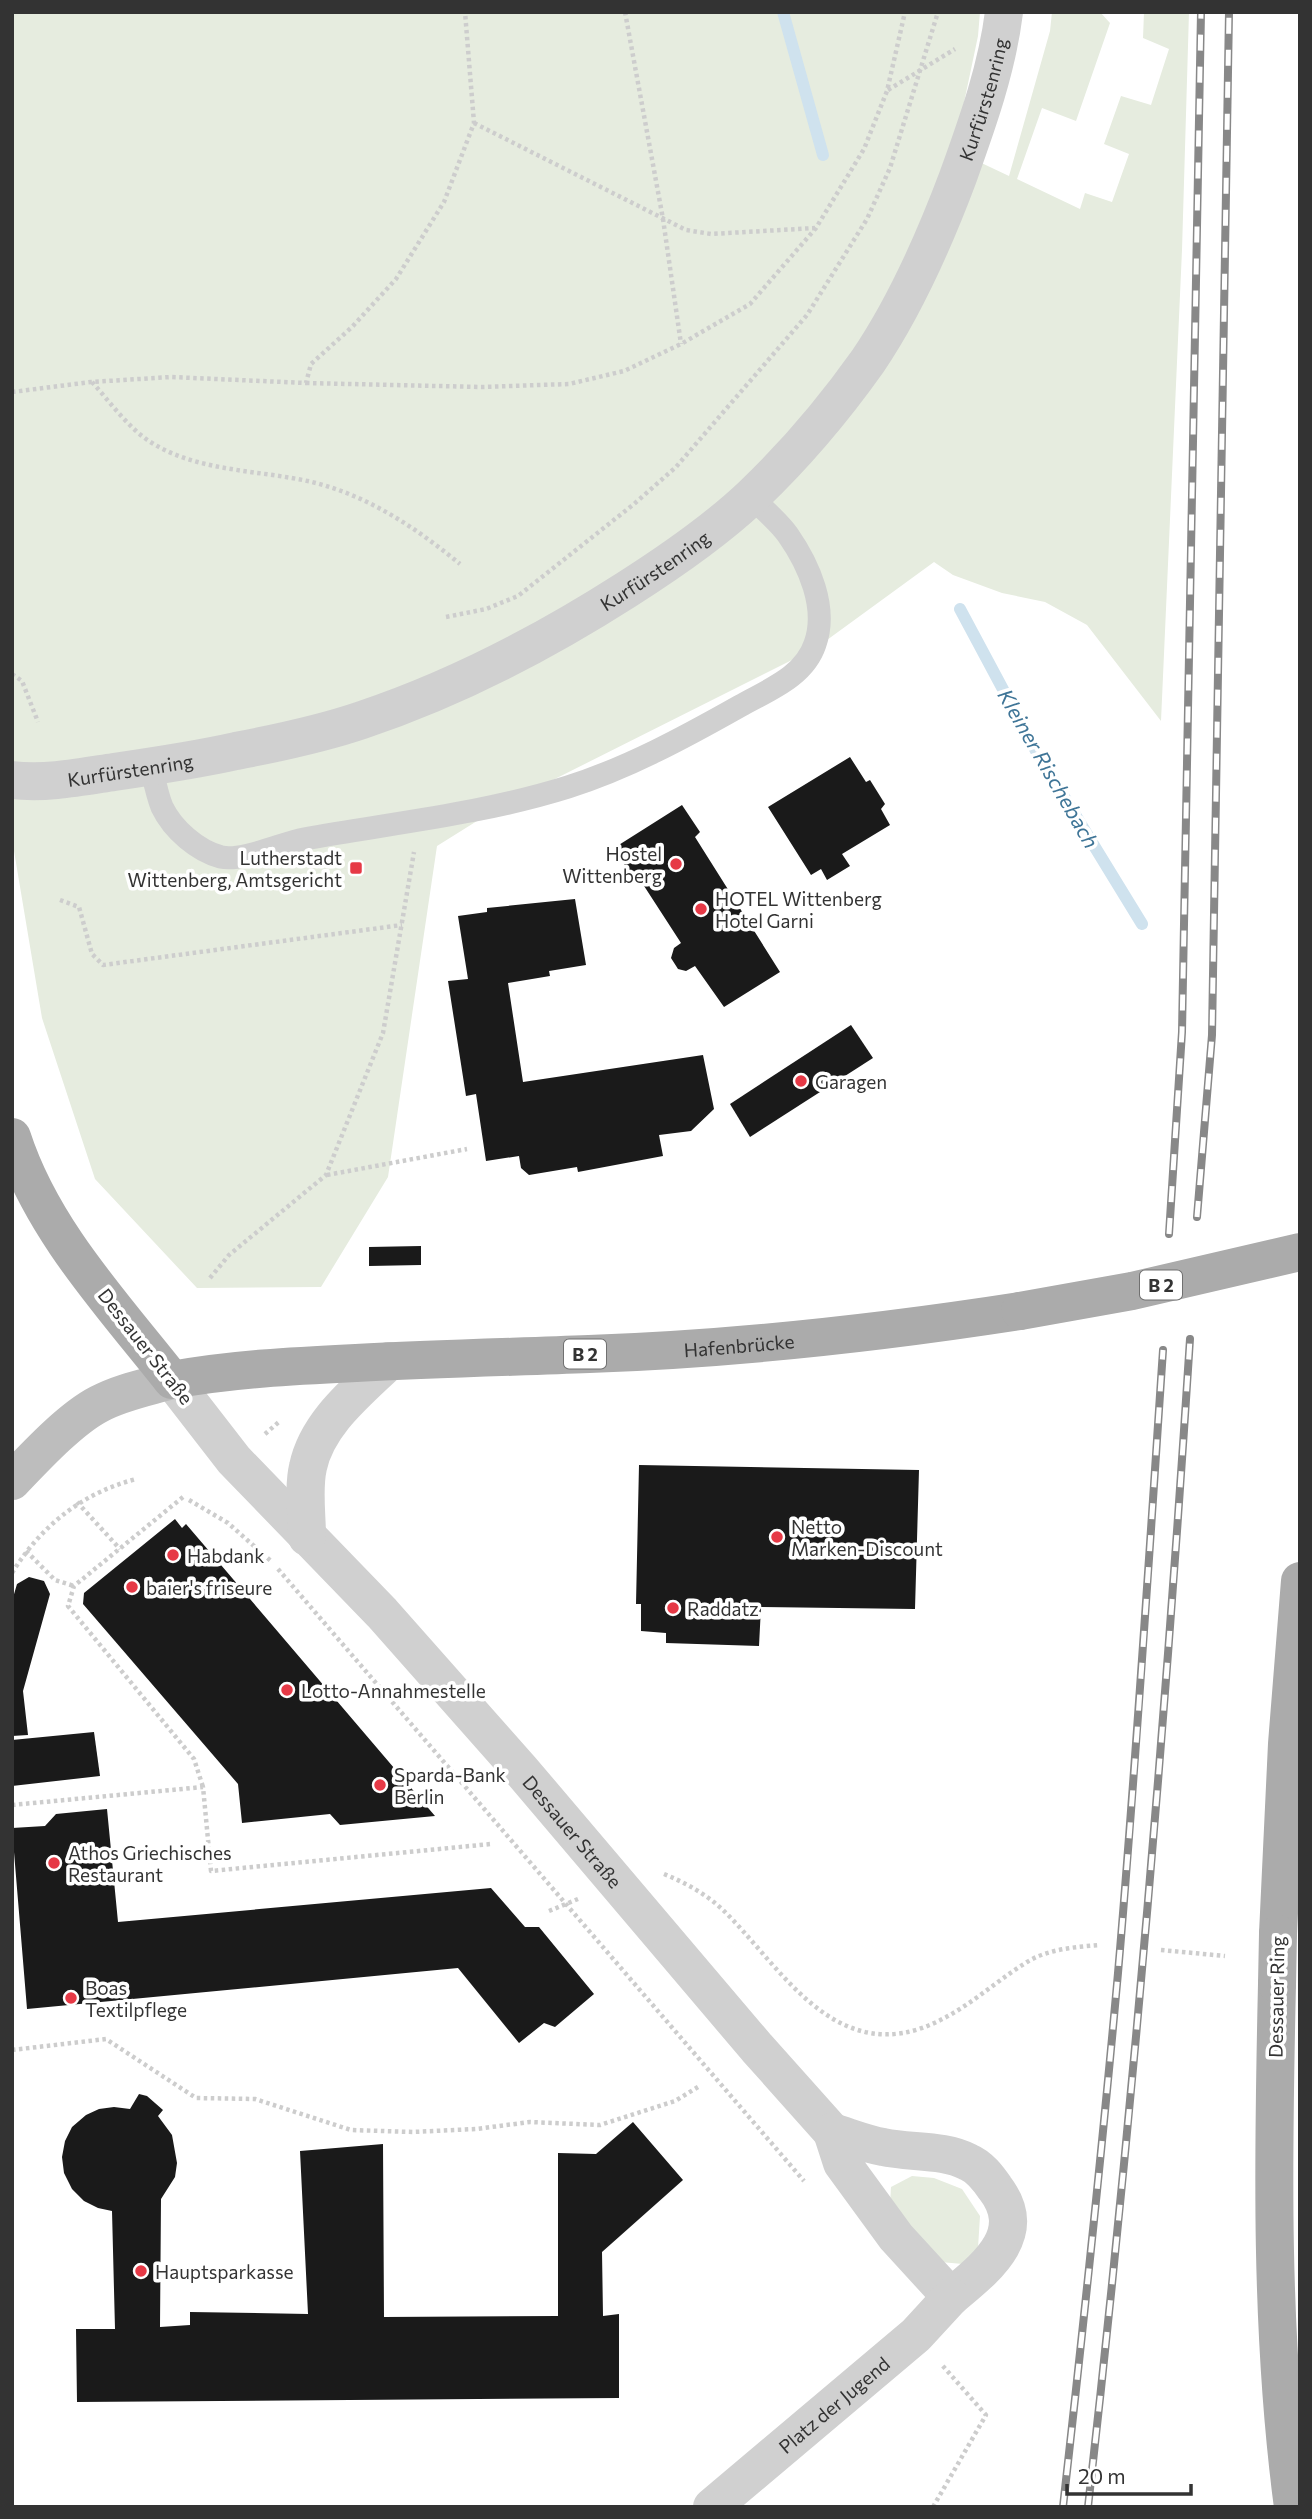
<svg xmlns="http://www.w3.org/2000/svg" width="1312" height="2519" font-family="Commissioner,sans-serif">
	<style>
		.green { fill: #e6ecdf }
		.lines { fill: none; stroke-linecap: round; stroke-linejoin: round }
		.stream { stroke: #cfe2ee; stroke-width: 12 }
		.building { fill: #1a1a1a }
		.path { stroke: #cdcdcd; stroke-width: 4.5; stroke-dasharray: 3.5 3.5; stroke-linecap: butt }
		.lane { stroke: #d0d0d0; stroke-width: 23 }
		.street { stroke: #d0d0d0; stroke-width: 38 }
		.secondary { stroke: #bdbdbd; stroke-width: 38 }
		.primary { stroke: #ababab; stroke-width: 38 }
		.rail-casing { stroke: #888; stroke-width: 8 }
		.rail { stroke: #fff; stroke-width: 5; stroke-dasharray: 16; stroke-linecap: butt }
		.primary-bridge { stroke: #ababab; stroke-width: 38 }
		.poi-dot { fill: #e63946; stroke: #fff; stroke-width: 2.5 }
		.labels { text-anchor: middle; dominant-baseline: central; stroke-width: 7; stroke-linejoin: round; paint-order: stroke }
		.shield { fill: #fff; stroke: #707070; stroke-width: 2 }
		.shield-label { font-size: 18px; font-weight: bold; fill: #333 }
		.street-label { font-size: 19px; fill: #333; stroke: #fff }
		.poi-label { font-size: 19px; fill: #333; stroke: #fff; text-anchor: start }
		.water-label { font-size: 21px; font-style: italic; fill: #3f7597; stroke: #fff }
	</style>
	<rect width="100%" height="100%" fill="#fff"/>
	<!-- green -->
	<g class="green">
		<path d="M 12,12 L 980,12 L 978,36 L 954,150 L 1009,176 L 1050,31 L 1052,12 L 1100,12 L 1110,23 L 1076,121 L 1042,108 L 1017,179 L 1080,209 L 1085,193 L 1112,202 L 1129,154 L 1104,144 L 1121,96 L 1151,105 L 1169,49 L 1143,38 L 1144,12 L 1189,12 L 1182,250 L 1161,721 L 1087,625 L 1045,602 L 1002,593 L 953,575 L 934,562 L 816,648 L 501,806 L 437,846 L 388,1177 L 321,1287 L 197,1288 L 95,1179 L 42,1018 L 12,839 Z"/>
		<path d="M 912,2176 L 934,2178 L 962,2189 L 980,2216 L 978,2248 L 963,2264 L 940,2262 L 890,2205 L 891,2187 Z"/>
	</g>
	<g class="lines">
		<!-- stream -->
		<g class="stream">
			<path d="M 783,12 L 823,155"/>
			<path d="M 960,609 L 1036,751 L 1142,924"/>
		</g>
	</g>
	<!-- building -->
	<g class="building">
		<path d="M 850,757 L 866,782 L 870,780 L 885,804 L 881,809 L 890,825 L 842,854 L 850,866 L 827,880 L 821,869 L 811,875 L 768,807 Z"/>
		<path d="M 682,805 L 700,832 L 695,837 L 780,972 L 724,1007 L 695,966 L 686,971 L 678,969 L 671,958 L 674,948 L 681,943 L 635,872 L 631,875 L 614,848 Z"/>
		<path d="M 575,899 L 586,965 L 549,971 L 550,976 L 508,983 L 523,1082 L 703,1055 L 714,1109 L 691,1131 L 659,1135 L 663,1156 L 578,1172 L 577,1167 L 529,1175 L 521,1168 L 519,1156 L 486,1161 L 476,1094 L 466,1096 L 448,981 L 468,979 L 458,916 L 487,912 L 487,908 Z"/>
		<path d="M 851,1025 L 873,1058 L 750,1137 L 730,1104 Z"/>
		<path d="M 421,1246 L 421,1265 L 369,1266 L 369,1247 Z"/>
		<path d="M 639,1465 L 919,1470 L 915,1609 L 761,1607 L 759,1646 L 666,1643 L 666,1633 L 641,1631 L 641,1604 L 636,1604 Z"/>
		<path d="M 175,1519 L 182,1528 L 186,1524 L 435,1816 L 340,1825 L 330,1814 L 242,1823 L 238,1784 L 83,1604 L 84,1593 Z"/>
		<path d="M 29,1577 L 44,1581 L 50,1594 L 23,1691 L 28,1735 L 12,1736 L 12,1601 L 17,1584 Z"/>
		<path d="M 94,1732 L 100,1776 L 12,1786 L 12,1740 Z"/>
		<path d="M 107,1809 L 118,1922 L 491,1888 L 525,1927 L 539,1927 L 594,1994 L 555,2027 L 544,2023 L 519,2043 L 458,1968 L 27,2009 L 12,1828 L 45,1826 L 56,1814 Z"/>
		<path d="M 139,2094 L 147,2096 L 163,2110 L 158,2116 L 172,2135 L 177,2163 L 175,2177 L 161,2199 L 160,2327 L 190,2325 L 190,2312 L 308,2314 L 300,2151 L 383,2144 L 384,2317 L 558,2316 L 558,2153 L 596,2154 L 633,2122 L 683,2180 L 602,2252 L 603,2316 L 619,2314 L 619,2398 L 77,2402 L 76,2329 L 115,2329 L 112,2211 L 98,2208 L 84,2201 L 72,2189 L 64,2173 L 62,2157 L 65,2141 L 72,2127 L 86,2115 L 99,2109 L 114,2107 L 130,2109 Z"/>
	</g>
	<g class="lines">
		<!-- path -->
		<g class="path">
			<path d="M 625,12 L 663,219 L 681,344"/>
			<path d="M 888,90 L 955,49"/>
			<path d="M 474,123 L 686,230 L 711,234 L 815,228"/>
			<path d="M 92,382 C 110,402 129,429 152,443 C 199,472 260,470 312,482 C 369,496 416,528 460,564"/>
			<path d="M 306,383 L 481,387 L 569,384 L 624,371 L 681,344 L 750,304 L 816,228 L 864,149 L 887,91 L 905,12"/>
			<path d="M 12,392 L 91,382 L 171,377 L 306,383 L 311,364 L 352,327 L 396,279 L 444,202 L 474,123 L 465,12"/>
			<path d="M 446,617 L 486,609 L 518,596 L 634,504 L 676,467 L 807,315 L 867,219 L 890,168 L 938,12"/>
			<path d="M 12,674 L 22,681 L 38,722"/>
			<path d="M 60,900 L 79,907 L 92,954 L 103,965 L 402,925"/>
			<path d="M 327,1175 L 467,1149"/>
			<path d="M 210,1278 L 229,1255 L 326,1175 L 383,1033 L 414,852"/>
			<path d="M 265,1434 L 280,1421"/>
			<path d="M 183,1497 L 74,1586 L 68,1606 L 194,1759 L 203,1787"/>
			<path d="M 189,1500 L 228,1523 L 272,1562"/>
			<path d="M 77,1502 L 120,1549"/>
			<path d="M 26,1551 L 55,1580 L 74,1586"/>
			<path d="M 278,1569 L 804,2181"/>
			<path d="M 12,1573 C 41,1526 82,1493 136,1479"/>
			<path d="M 12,1805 L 203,1787 L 211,1871 L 491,1844"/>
			<path d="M 664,1874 C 686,1883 706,1894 723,1910 C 777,1962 828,2058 919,2029 C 961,2015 990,1985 1027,1962 C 1048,1949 1075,1947 1099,1945"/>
			<path d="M 549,1911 L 578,1899"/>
			<path d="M 1161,1950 L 1225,1956"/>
			<path d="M 12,2050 L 106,2039 L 196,2098 L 255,2099 L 351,2130 L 413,2132 L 476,2129 L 530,2122 L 600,2125 L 675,2101 L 698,2087"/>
			<path d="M 933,2507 L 986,2415 L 942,2365"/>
		</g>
		<!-- lane -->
		<path class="lane" d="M 151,766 C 154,779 157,795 162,807 C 173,830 198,851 221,857 C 242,862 282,843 304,839 C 392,823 482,814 568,787 C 628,768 685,737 740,706 C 768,690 804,677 815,644 C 828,608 809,565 788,535 C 778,521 763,509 751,497"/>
		<!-- street -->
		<g class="street">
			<path id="s1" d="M 12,780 C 46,784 81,777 114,772 C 155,766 196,760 236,751 C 278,743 321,734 362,720 C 455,689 543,643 626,590 C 670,562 714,532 752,496 C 794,456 834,409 868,361 C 906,305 934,241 958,177 C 977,124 997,69 1004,12"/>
			<path id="s2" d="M 172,1380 L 234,1460 L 382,1613 L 521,1770 L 757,2048 L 832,2132"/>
			<path d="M 307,1537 C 307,1515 303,1488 308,1467 C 317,1423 358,1391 389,1361"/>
			<path d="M 832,2132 C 849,2137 866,2144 883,2147 C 910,2153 944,2149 968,2162 C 980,2167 988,2178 995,2188 C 1031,2235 984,2269 951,2297 L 896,2237 L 842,2163 Z"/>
			<path id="s3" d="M 712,2507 L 916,2335 L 951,2297"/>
		</g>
		<!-- secondary -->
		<path class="secondary" d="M 12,1481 C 35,1457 70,1419 99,1404 C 121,1392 148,1387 172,1380"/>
		<!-- primary -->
		<g class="primary">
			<path id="s4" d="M 12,1137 C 42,1230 113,1305 172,1380 C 233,1369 294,1366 356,1363 C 434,1359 511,1357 589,1354 C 733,1349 878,1333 1020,1311"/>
			<path d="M 1278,1934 L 1287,1744 L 1300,1581"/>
			<path d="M 1277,1984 C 1273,2158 1270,2334 1293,2507"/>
		</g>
		<!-- rail casing -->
		<g class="rail-casing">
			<g id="rail">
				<path d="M 1197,1217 L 1212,1035 L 1229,12"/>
				<path d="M 1169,1234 L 1182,1032 L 1201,12"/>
				<path d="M 1063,2507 C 1083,2329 1102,2151 1118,1973 C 1136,1765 1149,1558 1163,1350"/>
				<path d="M 1088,2507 C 1132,2118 1165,1729 1190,1339"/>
			</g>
		</g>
		<!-- rail -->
		<use href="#rail" class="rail"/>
		<!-- primary-bridge -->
		<g class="primary-bridge">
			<path d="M 1020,1311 L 1132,1291 L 1300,1252"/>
			<path d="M 1277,1984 L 1278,1934"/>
		</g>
	</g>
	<!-- markers -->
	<g class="poi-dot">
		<circle cx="676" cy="864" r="7"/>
		<rect x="349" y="861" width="14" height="14" rx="3.5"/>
		<circle cx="701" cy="909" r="7"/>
		<circle cx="801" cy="1081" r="7"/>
		<circle cx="777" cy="1537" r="7"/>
		<circle cx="173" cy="1555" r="7"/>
		<circle cx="132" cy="1587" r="7"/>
		<circle cx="673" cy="1608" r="7"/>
		<circle cx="287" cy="1690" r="7"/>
		<circle cx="380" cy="1785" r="7"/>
		<circle cx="54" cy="1863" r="7"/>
		<circle cx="71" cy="1998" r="7"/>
		<circle cx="141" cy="2271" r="7"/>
	</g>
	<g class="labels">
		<!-- shield labels -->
		<g class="shield">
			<rect x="1140" y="1270.5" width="42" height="29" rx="5"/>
			<rect x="564" y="1339.5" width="42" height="29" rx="5"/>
		</g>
		<g class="shield-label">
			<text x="1161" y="1285">B 2</text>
			<text x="585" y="1354">B 2</text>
		</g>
		<!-- street labels -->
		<g class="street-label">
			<text stroke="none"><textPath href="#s1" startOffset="1274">Kurfürstenring</textPath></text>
			<text stroke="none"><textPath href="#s1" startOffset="686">Kurfürstenring</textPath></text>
			<text stroke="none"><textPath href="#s1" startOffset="119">Kurfürstenring</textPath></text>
			<text stroke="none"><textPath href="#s4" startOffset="861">Hafenbrücke</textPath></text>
			<text transform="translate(146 1346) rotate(52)">Dessauer Straße</text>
			<text stroke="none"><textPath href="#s2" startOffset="604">Dessauer Straße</textPath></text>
			<text transform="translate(1276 1997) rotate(-89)">Dessauer Ring</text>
			<text stroke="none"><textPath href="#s3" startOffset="159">Platz der Jugend</textPath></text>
		</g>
		<!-- poi labels -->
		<g class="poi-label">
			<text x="662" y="853" text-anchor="end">Hostel<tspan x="662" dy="22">Wittenberg</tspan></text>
			<text x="342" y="857" text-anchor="end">Lutherstadt<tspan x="342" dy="22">Wittenberg, Amtsgericht</tspan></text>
			<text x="715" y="898">HOTEL Wittenberg<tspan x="715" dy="22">Hotel Garni</tspan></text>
			<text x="815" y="1081">Garagen</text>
			<text x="791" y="1526">Netto<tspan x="791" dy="22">Marken-Discount</tspan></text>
			<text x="187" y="1555">Habdank</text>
			<text x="146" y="1587">baier's friseure</text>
			<text x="687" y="1608">Raddatz</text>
			<text x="301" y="1690">Lotto-Annahmestelle</text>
			<text x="394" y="1774">Sparda-Bank<tspan x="394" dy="22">Berlin</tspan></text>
			<text x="68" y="1852">Athos Griechisches<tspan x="68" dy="22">Restaurant</tspan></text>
			<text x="85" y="1987">Boas<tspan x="85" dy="22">Textilpflege</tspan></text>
			<text x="155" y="2271">Hauptsparkasse</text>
		</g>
		<!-- water labels -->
		<g class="water-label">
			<text transform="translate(1049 768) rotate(60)">Kleiner Rischebach</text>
		</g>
	</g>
	<!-- border -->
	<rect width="1312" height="2519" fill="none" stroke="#333333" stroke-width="28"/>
	<!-- scale -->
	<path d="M1067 2484v10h124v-10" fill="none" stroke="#333333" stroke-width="3.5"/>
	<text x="1078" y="2484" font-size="21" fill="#333333" stroke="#ffffff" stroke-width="5" paint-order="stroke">20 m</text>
</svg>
